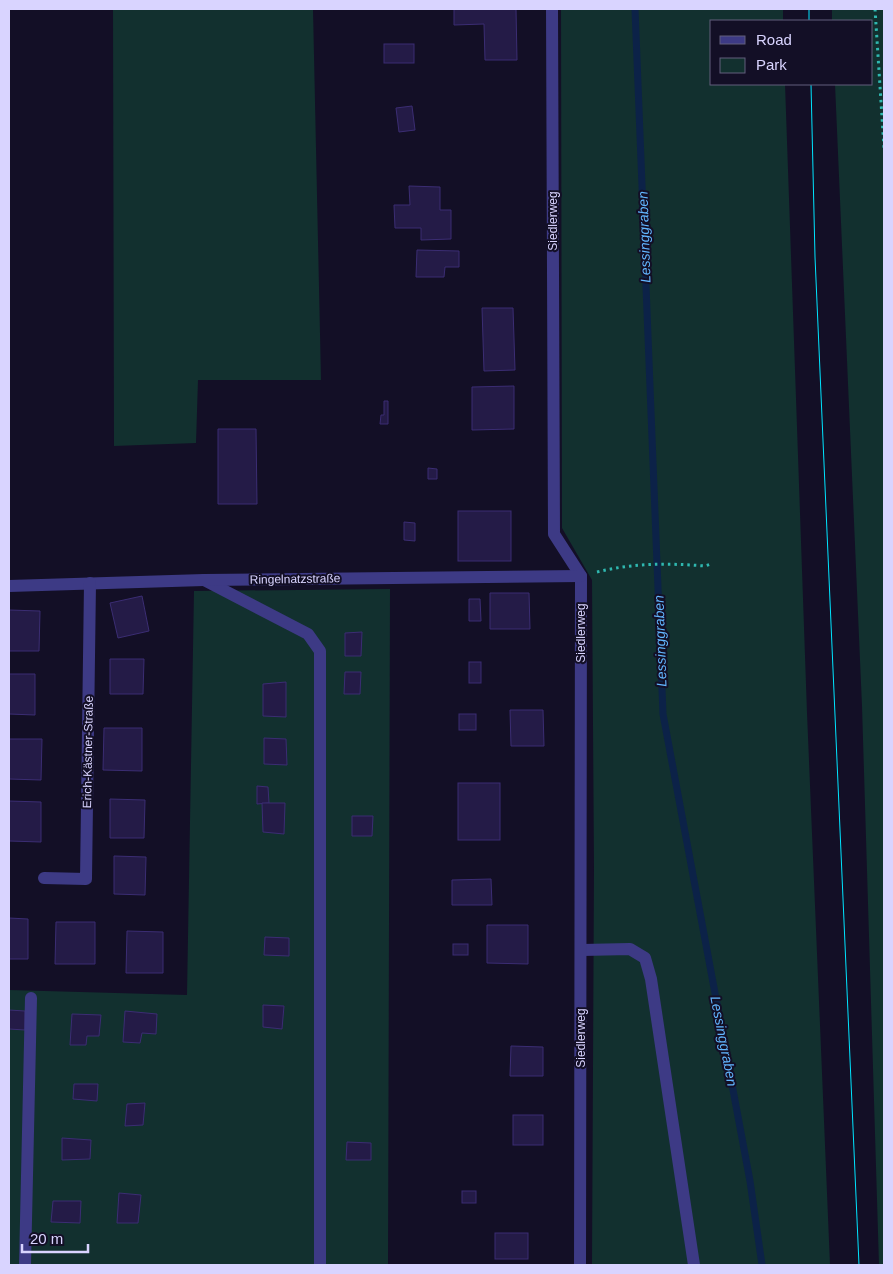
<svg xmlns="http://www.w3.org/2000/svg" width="893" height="1274" font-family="Helvetica,sans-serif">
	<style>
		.green { fill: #12302f }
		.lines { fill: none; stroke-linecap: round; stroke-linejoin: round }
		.stream { stroke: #0c2248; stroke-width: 7 }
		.building { fill: #241b47; stroke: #3b2d73 }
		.path { stroke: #2fb8b0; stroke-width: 3; stroke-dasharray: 2.5 4; stroke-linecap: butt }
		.lane { stroke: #3d3a85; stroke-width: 12 }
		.street { stroke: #3d3a85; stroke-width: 12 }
		.tram { stroke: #00e5ff; stroke-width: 1 }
		.labels { text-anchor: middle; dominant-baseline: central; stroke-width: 4; stroke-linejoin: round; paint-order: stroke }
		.street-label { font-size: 12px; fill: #d9d4ff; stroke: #130f26 }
		.water-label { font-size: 14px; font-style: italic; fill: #62b6ff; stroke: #130f26 }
	</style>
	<rect width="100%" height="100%" fill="#130f26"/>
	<!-- green -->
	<g class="green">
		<path d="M 113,9 L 313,9 L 321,380 L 198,380 L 196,443 L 114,446 Z"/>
		<path d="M 561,9 L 783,9 L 783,21 L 712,21 L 712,84 L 785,84 L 807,713 L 830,1265 L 592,1265 L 594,868 L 592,580 L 562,528 Z"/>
		<path d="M 832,9 L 884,9 L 884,1265 L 879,1265 L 862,706 L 835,84 L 872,84 L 872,21 L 832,21 Z"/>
		<path d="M 390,589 L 388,1265 L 9,1265 L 9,990 L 187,995 L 194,591 Z"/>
	</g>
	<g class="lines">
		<!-- stream -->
		<path class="stream" d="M 635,9 L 663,714 L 750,1181 L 762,1265"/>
	</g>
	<!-- building -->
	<g class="building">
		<path d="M 454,9 L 516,9 L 517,60 L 485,60 L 484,24 L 454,25 Z"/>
		<rect x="384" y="44" width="30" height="19"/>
		<path d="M 412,106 L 415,130 L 399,132 L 396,108 Z"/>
		<path d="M 409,186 L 440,187 L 440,210 L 451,210 L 451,239 L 421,240 L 421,228 L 395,228 L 394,205 L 410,205 Z"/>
		<path d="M 417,250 L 459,251 L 459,267 L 445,267 L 444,277 L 416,277 Z"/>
		<path d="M 482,308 L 513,308 L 515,370 L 484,371 Z"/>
		<path d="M 514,386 L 514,429 L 472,430 L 472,387 Z"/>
		<path d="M 384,401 L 388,401 L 388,424 L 380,424 L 381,415 L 384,415 Z"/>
		<path d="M 218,429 L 256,429 L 257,504 L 218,504 Z"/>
		<path d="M 428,468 L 437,469 L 437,479 L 428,479 Z"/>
		<rect x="458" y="511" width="53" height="50"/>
		<path d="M 404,522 L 415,523 L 415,541 L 404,540 Z"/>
		<path d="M 490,593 L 529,593 L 530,629 L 490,629 Z"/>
		<path d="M 142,596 L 149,631 L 118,638 L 110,603 Z"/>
		<path d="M 469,599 L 480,599 L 481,621 L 469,621 Z"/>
		<path d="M 9,610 L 40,611 L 39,651 L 9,651 Z"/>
		<path d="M 362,632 L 361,656 L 345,656 L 345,633 Z"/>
		<path d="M 110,659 L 144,659 L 143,694 L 110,694 Z"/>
		<rect x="469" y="662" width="12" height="21"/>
		<path d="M 345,672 L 361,672 L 360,694 L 344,694 Z"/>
		<path d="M 9,674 L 35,674 L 35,715 L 9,714 Z"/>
		<path d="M 286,682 L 286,717 L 263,716 L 263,684 Z"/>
		<path d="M 510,710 L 543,710 L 544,746 L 511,746 Z"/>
		<rect x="459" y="714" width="17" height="16"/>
		<path d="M 104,728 L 142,728 L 142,771 L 103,770 Z"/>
		<path d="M 264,738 L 286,739 L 287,765 L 264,764 Z"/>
		<path d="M 9,739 L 42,739 L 41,780 L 9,779 Z"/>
		<rect x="458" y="783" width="42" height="57"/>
		<path d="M 257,786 L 268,787 L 269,803 L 257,804 Z"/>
		<path d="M 110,799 L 145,800 L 144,838 L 110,838 Z"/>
		<path d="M 9,801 L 41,802 L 41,842 L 9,841 Z"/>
		<path d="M 262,803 L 285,803 L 284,834 L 263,832 Z"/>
		<path d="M 352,816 L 373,816 L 372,836 L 352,836 Z"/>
		<path d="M 114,856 L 146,857 L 145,895 L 114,894 Z"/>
		<path d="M 491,879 L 492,905 L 452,905 L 452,880 Z"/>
		<path d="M 9,918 L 28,919 L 28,959 L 9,959 Z"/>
		<path d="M 56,922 L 95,922 L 95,964 L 55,964 Z"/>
		<path d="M 487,925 L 528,925 L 528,964 L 487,963 Z"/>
		<path d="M 127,931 L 163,932 L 163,973 L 126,973 Z"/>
		<path d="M 265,937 L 289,938 L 289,956 L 264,955 Z"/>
		<rect x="453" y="944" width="15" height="11"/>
		<path d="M 263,1005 L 284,1006 L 282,1029 L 263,1027 Z"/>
		<path d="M 9,1010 L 25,1011 L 25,1030 L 9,1029 Z"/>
		<path d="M 125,1011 L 157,1014 L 156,1034 L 142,1033 L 140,1043 L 123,1042 Z"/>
		<path d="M 72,1014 L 101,1015 L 99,1036 L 87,1036 L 86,1045 L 70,1045 Z"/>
		<path d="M 511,1046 L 543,1047 L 543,1076 L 510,1076 Z"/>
		<path d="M 74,1084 L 98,1084 L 97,1101 L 73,1099 Z"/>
		<path d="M 145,1103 L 143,1125 L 125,1126 L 127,1104 Z"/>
		<rect x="513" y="1115" width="30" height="30"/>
		<path d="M 62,1138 L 91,1140 L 90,1159 L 62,1160 Z"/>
		<path d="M 347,1142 L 371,1143 L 371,1160 L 346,1160 Z"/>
		<rect x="462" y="1191" width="14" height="12"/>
		<path d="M 119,1193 L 141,1195 L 138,1223 L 117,1223 Z"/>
		<path d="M 53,1201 L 81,1201 L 80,1223 L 51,1222 Z"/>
		<rect x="495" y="1233" width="33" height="26"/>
	</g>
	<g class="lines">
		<!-- path -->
		<g class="path">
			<path d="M 875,9 L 884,148"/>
			<path d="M 597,572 C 633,563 668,563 705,566 L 711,564"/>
		</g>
		<!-- lane -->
		<g class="lane">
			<path d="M 204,580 L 308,634 L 320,651 L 320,1265"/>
			<path d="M 582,950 L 630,949 L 645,958 L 651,979 L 694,1265"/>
			<path d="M 25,1265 L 31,998"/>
		</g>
		<!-- street -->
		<g class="street">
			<path d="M 552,9 L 554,534 L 581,576 L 580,1265"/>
			<path d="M 9,586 L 204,580 L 581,576"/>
			<path d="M 44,878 L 86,879 L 90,583"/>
		</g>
		<!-- tram -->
		<g class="tram">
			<path d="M 809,9 L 809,21"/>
			<path d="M 811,84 L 815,257 L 859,1265"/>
		</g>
	</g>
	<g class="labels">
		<!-- street labels -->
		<g class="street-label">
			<text transform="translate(553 221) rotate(-90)">Siedlerweg</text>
			<text transform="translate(295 579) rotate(-1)">Ringelnatzstraße</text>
			<text transform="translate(581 633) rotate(-90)">Siedlerweg</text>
			<text transform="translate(88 752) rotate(-89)">Erich-Kästner-Straße</text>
			<text transform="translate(581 1038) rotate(-90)">Siedlerweg</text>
		</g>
		<!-- water labels -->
		<g class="water-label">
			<text transform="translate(644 237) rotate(-92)">Lessinggraben</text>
			<text transform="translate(660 641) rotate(-92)">Lessinggraben</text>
			<text transform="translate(724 1041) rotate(79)">Lessinggraben</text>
		</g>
	</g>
	<!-- border -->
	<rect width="893" height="1274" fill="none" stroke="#d9d4ff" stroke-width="20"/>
	<!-- legend -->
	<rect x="710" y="20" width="162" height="65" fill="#130f26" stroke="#625e7d"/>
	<rect x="720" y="36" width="25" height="8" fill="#3d3a85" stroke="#625e7d"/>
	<text x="756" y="45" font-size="15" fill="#d9d4ff">Road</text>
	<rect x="720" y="58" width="25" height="15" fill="#12302f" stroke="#625e7d"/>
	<text x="756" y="70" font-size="15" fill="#d9d4ff">Park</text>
	<!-- scale -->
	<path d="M22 1244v8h66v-8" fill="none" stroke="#d9d4ff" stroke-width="2.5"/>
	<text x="30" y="1244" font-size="15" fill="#d9d4ff" stroke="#130f26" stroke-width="4" paint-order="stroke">20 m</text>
</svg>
